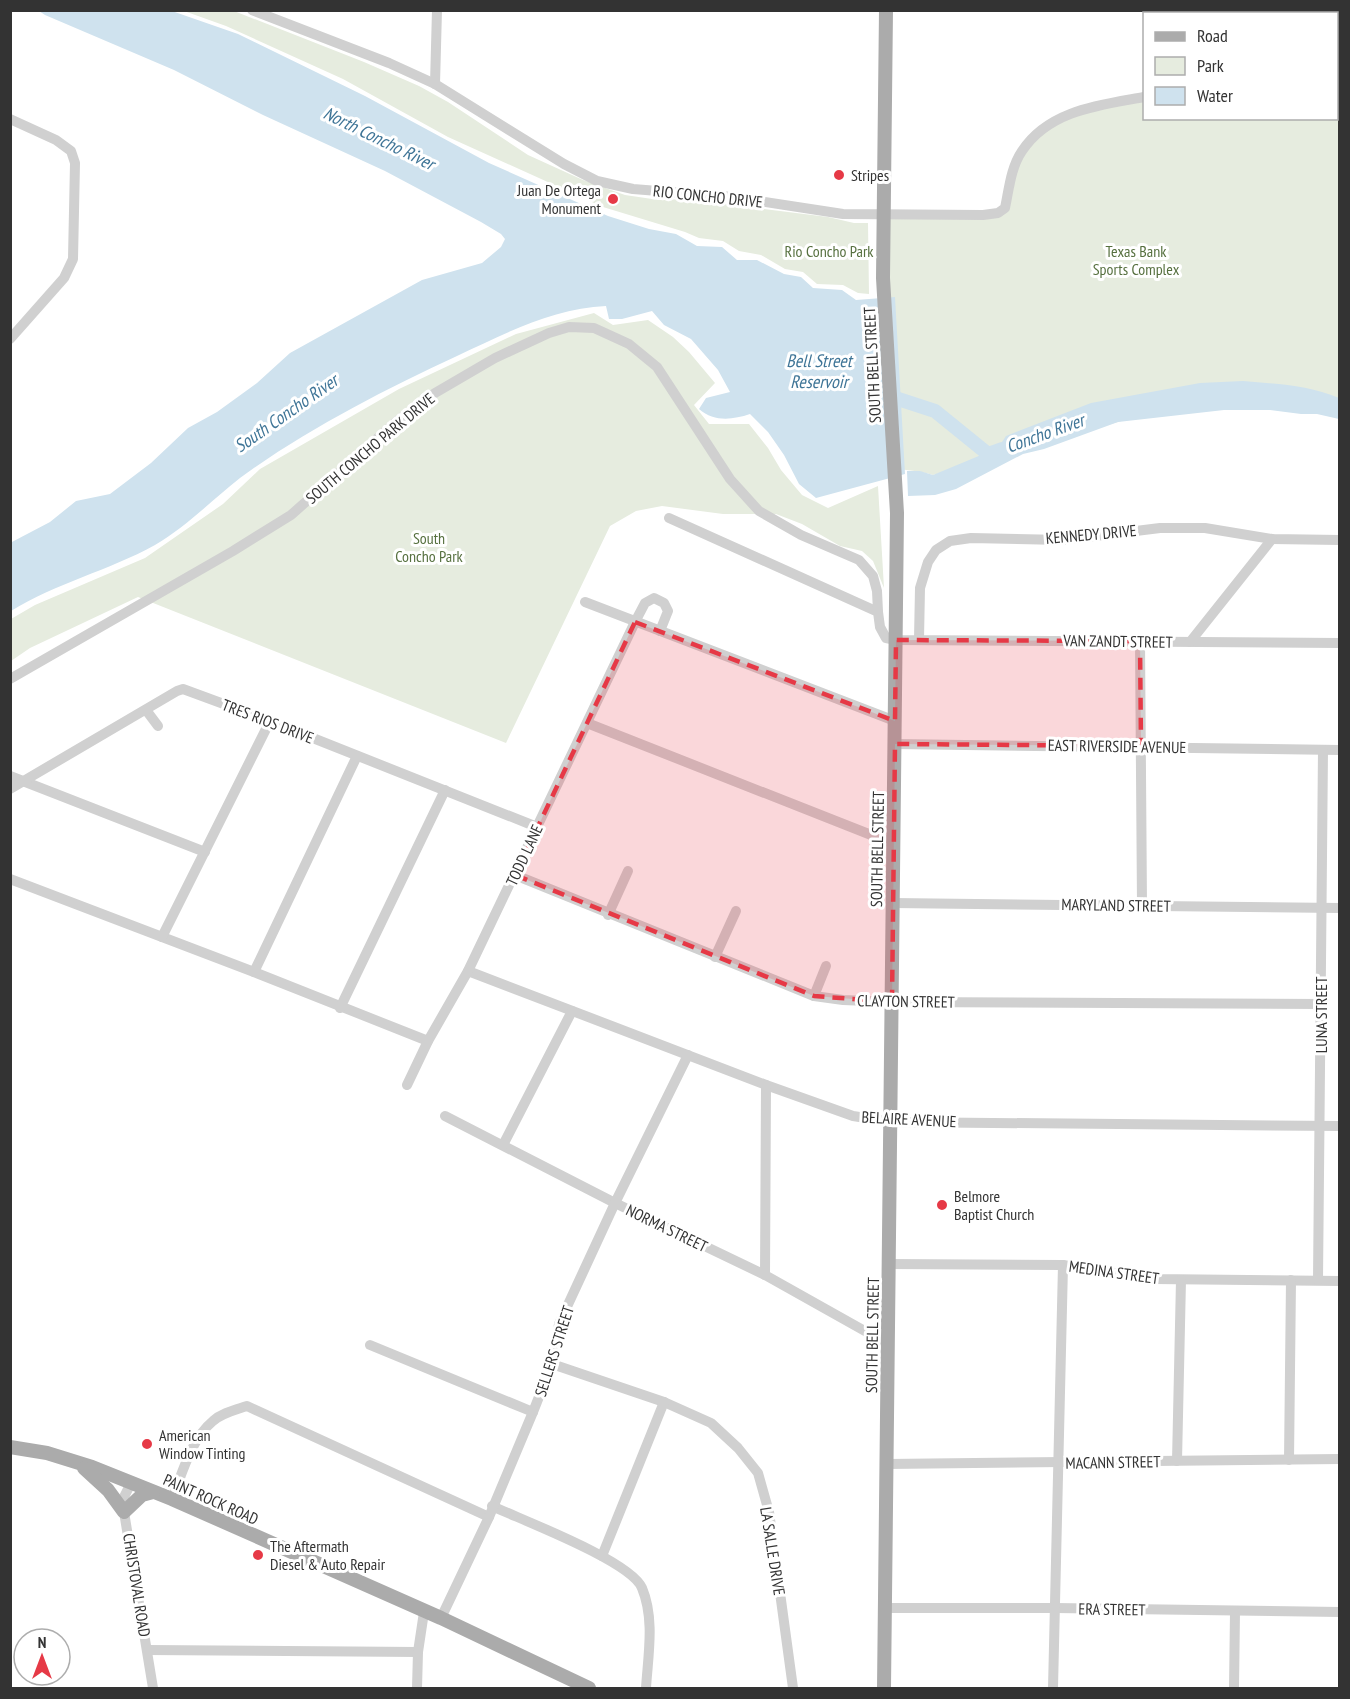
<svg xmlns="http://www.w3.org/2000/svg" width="1350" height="1699" font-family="'PT Sans Narrow',sans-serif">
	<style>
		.green { fill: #e6ecdf }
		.water { fill: #cfe2ee }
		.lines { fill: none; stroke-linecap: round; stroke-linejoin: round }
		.river { stroke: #cfe2ee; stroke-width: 14 }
		.minor { stroke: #d0d0d0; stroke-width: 10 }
		.major { stroke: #ababab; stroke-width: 14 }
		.marked { fill: #e63946; fill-opacity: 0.2; stroke: #e63946; stroke-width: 4.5; stroke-dasharray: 12 8; stroke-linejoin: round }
		.poi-dot { fill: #e63946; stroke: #fff; stroke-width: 2 }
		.labels { text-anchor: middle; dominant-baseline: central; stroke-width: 6; stroke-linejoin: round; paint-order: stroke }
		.poi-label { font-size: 16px; fill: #333; stroke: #fff; text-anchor: start }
		.street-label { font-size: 16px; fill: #333; stroke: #fff }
		.park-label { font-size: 16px; fill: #56703f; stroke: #fff }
		.water-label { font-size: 18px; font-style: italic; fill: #3f7597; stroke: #fff }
	</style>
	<rect width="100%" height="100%" fill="#fff"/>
	<!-- green -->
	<g class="green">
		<path d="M 184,11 L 234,11 L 364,62 L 419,86 L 448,102 L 528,155 L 583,180 L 625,195 L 659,200 L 685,199 L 828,217 L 854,223 L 868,223 L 869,294 L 858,293 L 843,285 L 817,284 L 803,272 L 785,269 L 761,255 L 739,251 L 723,241 L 699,238 L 685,232 L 603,207 L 448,137 L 343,79 L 226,26 Z"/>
		<path d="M 1339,68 L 1339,401 L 1240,387 L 933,475 C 917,470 900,470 884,467 L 884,214 L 998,213 L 1021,152 L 1062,117 L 1144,97 L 1144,118 L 1336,118 L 1337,69 Z"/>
		<path d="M 594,313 L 613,325 L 648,320 L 673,337 L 689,352 L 715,383 L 694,405 L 709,424 L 749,424 L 768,448 L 781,470 L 802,495 L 828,508 L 878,486 L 884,588 L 873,561 L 862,551 L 840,546 L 802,524 L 776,514 L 723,514 L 662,506 L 636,511 L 610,526 L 506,743 L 138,597 L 30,648 L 11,661 L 11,619 L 35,605 L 145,558 L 223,504 L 260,469 L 399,389 L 516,334 Z"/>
	</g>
	<!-- water -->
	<g class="water">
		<path d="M 169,10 L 238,34 L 365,96 L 489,163 L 608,216 L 649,229 L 676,234 L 697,246 L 722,247 L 737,260 L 757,260 L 784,274 L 801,277 L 813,288 L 842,290 L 856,300 L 895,297 L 905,474 L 816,498 L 799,484 L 784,455 L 768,432 L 750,414 C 732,420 714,422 699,409 L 706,398 L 730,392 L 718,370 L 691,339 L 664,325 L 652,311 L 622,319 L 609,319 L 606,306 C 554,308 504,334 457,356 C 382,391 307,429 240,478 C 212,500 186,527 155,545 C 108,571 56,583 11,611 L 10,543 L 50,522 L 76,501 L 110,494 L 151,463 L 188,428 L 217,412 L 257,383 L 290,353 L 422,280 L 482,263 L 501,247 L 505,239 L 501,234 L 481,222 L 385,171 L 263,115 L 174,70 L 45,15 L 39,11 Z"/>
		<path d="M 1243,381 C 1276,384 1308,385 1339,398 L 1339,419 L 1317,414 L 1301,414 L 1270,410 L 1224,410 L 1118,422 L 1044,449 L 1023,454 L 956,489 L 935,495 L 908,496 L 907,471 L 920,471 L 933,475 L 998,448 L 1006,436 L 1091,403 L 1200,383 Z"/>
	</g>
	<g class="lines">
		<!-- river -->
		<path class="river" d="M 883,394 L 935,411 L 988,454 L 1002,449"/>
		<!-- minor -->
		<g class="minor">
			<path d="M 252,10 L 389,63 L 435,84 L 564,164 L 597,181 L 633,189 L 733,197 L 843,214 L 983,215 L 998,213 L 1005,208 C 1009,189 1011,167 1022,151 C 1049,110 1100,105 1144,97"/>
			<path d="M 1336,69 L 1340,68"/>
			<path d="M 435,84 L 437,10"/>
			<path d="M 10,119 L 56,140 L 71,151 L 75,163 L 73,259 L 64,278 L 10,339"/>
			<path d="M 669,518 L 878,612 L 880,627 L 886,638 L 896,640 L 1340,643"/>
			<path d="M 585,602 L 895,721"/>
			<path d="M 919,639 L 920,588 L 928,562 L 936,550 L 950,541 L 971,538 L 1063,540 L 1160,528 L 1205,528 L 1272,539 L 1340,540"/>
			<path d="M 1140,641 L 1142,905"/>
			<path d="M 1190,642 L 1272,539"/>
			<path d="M 10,679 L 233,551 L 291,515 L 397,421 L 435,393 L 495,358 L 549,333 L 569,327 L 594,328 L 629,344 L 657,367 L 730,479 L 759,511 L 801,535 L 859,560 L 873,576 L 877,591 L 878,612"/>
			<path d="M 146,710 L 158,726"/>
			<path d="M 587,723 L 894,844"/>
			<path d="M 895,744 L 1340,750"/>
			<path d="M 10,776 L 205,852"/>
			<path d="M 10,789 L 177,691 L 183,689 L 270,721 L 537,827"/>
			<path d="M 515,875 L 814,996 L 843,1000 L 892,1002 L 1322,1004"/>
			<path d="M 10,879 L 254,972 L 428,1041"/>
			<path d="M 893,903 L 1340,908"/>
			<path d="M 608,915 L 628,871"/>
			<path d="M 162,937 L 270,721"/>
			<path d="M 715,957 L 736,911"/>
			<path d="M 468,971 L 766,1085 L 853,1116 L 891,1122 L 1340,1126"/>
			<path d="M 254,972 L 357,756"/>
			<path d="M 814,996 L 826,966"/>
			<path d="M 340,1008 L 445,790"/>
			<path d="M 407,1085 L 428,1041 L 468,971 L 635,622 L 645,603 L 654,598 L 664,603 L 668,611 L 660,631"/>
			<path d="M 445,1116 L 615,1203 L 765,1275 L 888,1344"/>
			<path d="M 503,1145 L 572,1011"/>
			<path d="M 889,1264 L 1063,1265 L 1154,1279 L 1340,1281"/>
			<path d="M 765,1275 L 766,1085"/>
			<path d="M 1318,1280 L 1323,750"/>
			<path d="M 370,1345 L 533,1412"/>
			<path d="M 552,1364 L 664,1402 L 711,1423 L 738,1448 L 758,1473 L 769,1512 L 793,1688"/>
			<path d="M 1289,1460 L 1291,1280"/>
			<path d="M 1177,1461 L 1181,1280"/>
			<path d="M 887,1464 L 1340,1459"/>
			<path d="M 131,1483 L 124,1497 L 124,1512 L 153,1688"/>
			<path d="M 172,1499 C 182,1474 191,1439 213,1421 C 222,1413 235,1410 247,1406 L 489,1517"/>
			<path d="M 492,1506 C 522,1520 631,1561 642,1588 C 655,1619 648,1656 646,1688"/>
			<path d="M 602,1556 L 664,1402"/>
			<path d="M 885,1608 L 1055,1608 L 1340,1612"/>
			<path d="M 441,1618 L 489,1517 L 533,1412 L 552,1364 L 559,1324 L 615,1203 L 688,1055"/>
			<path d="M 147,1650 L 418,1652"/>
			<path d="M 417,1688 L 418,1652 L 424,1612"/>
			<path d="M 1053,1688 L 1063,1265"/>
			<path d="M 1234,1688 L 1235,1612"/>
		</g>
		<!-- major -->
		<g class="major">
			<path d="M 10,1447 L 47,1453 L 92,1467 L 172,1499 L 441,1618 L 589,1688"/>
			<path d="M 84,1468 L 108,1490 L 124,1512 L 142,1495 L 153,1492"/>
			<path d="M 884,1688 L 897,513 L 883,278 L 886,10"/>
		</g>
	</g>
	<!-- marked area -->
	<path class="marked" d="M 635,622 L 895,721 L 896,640 L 1140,641 L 1141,746 L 895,744 L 892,1002 L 814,996 L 515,875 Z"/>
	<!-- markers -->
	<g class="poi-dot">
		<circle cx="839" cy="175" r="6"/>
		<circle cx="613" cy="199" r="6"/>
		<circle cx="942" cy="1205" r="6"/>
		<circle cx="147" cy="1444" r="6"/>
		<circle cx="258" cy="1555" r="6"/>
	</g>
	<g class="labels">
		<!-- poi labels -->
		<g class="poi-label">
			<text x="851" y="175">Stripes</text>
			<text x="601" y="190" text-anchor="end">Juan De Ortega<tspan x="601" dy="18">Monument</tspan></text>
			<text x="954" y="1196">Belmore<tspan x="954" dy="18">Baptist Church</tspan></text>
			<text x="159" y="1435">American<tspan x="159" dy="18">Window Tinting</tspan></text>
			<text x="270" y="1546">The Aftermath<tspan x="270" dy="18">Diesel &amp; Auto Repair</tspan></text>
		</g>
		<!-- street labels -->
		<g class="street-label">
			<text transform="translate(708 196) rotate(6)">RIO CONCHO DRIVE</text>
			<text transform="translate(872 365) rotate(-93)">SOUTH BELL STREET</text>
			<text transform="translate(370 448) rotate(-40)">SOUTH CONCHO PARK DRIVE</text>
			<text transform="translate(1091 534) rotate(-5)">KENNEDY DRIVE</text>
			<text transform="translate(1118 641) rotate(1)">VAN ZANDT STREET</text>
			<text transform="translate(268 721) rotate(21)">TRES RIOS DRIVE</text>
			<text transform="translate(1117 746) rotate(1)">EAST RIVERSIDE AVENUE</text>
			<text transform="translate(877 849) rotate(-89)">SOUTH BELL STREET</text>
			<text transform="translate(524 855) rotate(-65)">TODD LANE</text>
			<text transform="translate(1116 905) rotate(1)">MARYLAND STREET</text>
			<text transform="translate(906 1001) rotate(1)">CLAYTON STREET</text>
			<text transform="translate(1321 1015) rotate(-90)">LUNA STREET</text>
			<text transform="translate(909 1119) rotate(3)">BELAIRE AVENUE</text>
			<text transform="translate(667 1228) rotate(26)">NORMA STREET</text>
			<text transform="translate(1114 1272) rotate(8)">MEDINA STREET</text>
			<text transform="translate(872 1335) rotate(-89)">SOUTH BELL STREET</text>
			<text transform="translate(554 1351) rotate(-72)">SELLERS STREET</text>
			<text transform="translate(1113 1462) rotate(-1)">MACANN STREET</text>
			<text transform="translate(211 1499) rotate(24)">PAINT ROCK ROAD</text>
			<text transform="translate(773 1551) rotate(81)">LA SALLE DRIVE</text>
			<text transform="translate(137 1585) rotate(81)">CHRISTOVAL ROAD</text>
			<text transform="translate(1112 1609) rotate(1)">ERA STREET</text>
		</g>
		<!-- park labels -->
		<g class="park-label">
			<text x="829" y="251">Rio Concho Park</text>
			<text x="1136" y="251">Texas Bank<tspan x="1136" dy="18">Sports Complex</tspan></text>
			<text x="429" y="538">South<tspan x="429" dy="18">Concho Park</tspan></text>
		</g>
		<!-- water labels -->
		<g class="water-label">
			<text transform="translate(379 138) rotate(26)">North Concho River</text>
			<text x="819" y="360">Bell Street<tspan x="819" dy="21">Reservoir</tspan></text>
			<text transform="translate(286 413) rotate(-35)">South Concho River</text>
			<text transform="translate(1045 433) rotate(-20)">Concho River</text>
		</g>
	</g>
	<!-- border -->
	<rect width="1350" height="1699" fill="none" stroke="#333333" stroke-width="24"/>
	<!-- legend -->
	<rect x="1143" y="12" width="195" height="108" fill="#ffffff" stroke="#adadad" stroke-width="1.5"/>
	<rect x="1155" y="32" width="30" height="9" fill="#ababab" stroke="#adadad" stroke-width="1.5"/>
	<text x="1197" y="42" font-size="18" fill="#333333">Road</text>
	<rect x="1155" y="57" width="30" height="18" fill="#e6ecdf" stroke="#adadad" stroke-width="1.5"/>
	<text x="1197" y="72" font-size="18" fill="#333333">Park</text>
	<rect x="1155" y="87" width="30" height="18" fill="#cfe2ee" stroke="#adadad" stroke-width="1.5"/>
	<text x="1197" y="102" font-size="18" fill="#333333">Water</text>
	<!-- north arrow -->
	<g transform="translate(42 1657)"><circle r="28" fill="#ffffff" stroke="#adadad" stroke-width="1.5"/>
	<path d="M0-4.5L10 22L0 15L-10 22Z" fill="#e63946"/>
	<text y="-9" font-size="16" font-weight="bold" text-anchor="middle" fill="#333333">N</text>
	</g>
</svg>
